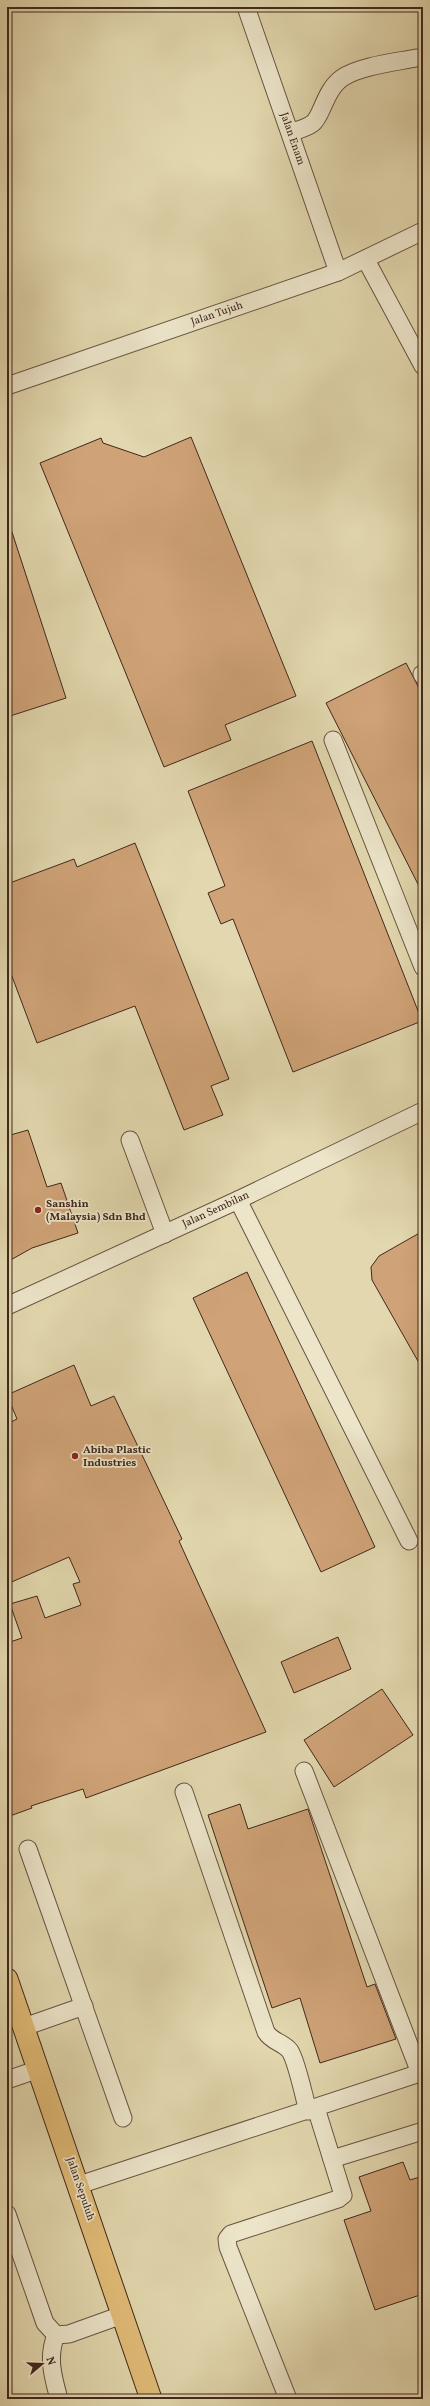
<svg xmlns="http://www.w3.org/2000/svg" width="430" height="2406" font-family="Vollkorn,serif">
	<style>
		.building { fill: #cfa377; stroke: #41281d }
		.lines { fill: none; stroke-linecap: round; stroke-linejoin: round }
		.minor-casing { stroke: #695441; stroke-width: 19 }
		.major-casing { stroke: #41281d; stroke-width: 23 }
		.minor { stroke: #ece5ca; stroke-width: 17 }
		.major { stroke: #e1bc77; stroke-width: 21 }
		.poi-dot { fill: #8f2418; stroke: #ece5ca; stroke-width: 1.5 }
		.labels { text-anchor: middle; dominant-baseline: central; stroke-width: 3.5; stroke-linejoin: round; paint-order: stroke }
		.street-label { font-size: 11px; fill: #41281d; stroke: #ece5ca }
		.poi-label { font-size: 11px; font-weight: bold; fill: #41281d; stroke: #ece5ca; text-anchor: start }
	</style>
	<rect width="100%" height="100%" fill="#e2d7ae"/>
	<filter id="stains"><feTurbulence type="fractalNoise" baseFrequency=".005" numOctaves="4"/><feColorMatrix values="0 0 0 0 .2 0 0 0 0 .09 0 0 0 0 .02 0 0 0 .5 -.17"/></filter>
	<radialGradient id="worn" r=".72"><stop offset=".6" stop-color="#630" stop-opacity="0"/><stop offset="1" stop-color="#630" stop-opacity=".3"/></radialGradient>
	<!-- building -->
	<g class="building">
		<path d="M 191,437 L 296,696 L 225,725 L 231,740 L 164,767 L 40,463 L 101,438 L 103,443 L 144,457 Z"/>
		<path d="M 7,526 L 10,526 L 66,698 L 7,717 Z"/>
		<path d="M 406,663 L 423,696 L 423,894 L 326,703 Z"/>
		<path d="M 312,741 L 422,1021 L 293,1072 L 233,919 L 221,924 L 208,893 L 225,886 L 188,791 Z"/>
		<path d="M 135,843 L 229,1079 L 211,1086 L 223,1115 L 184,1130 L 135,1006 L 37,1043 L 7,963 L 7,884 L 74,859 L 77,867 Z"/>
		<path d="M 28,1130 L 47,1187 L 61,1183 L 78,1233 L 32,1248 L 7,1262 L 7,1136 Z"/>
		<path d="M 423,1231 L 423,1370 L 372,1280 L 371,1267 L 379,1256 Z"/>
		<path d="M 247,1272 L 375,1547 L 321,1572 L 193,1298 Z"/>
		<path d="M 74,1365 L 91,1406 L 114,1396 L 182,1539 L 179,1541 L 266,1732 L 86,1798 L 83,1789 L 31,1806 L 32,1808 L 7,1817 L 7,1643 L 22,1638 L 10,1604 L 37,1596 L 45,1618 L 81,1605 L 73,1584 L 80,1582 L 69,1557 L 7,1584 L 7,1424 L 17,1419 L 7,1395 Z"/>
		<path d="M 338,1637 L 351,1669 L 294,1693 L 281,1662 Z"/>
		<path d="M 382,1689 L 413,1735 L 334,1787 L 304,1740 Z"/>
		<path d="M 240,1804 L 248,1829 L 308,1809 L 367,1987 L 375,1984 L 396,2039 L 320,2063 L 300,1998 L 272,2008 L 208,1815 Z"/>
		<path d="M 403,2162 L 410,2180 L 423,2176 L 423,2294 L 375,2310 L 344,2220 L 371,2211 L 359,2177 Z"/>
	</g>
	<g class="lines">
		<!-- minor casing -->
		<g class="minor-casing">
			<g id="minor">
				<path d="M 246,7 L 338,272"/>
				<path d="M 290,133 C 297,130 307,128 313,123 C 322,116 325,90 342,78 C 359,66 396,62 416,58"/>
				<path d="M 366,260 L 423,366"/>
				<path d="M 7,386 L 338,272 L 423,231"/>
				<path d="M 422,674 L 423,676"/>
				<path d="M 333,740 L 423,967"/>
				<path d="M 130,1140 L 165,1234"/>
				<path d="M 238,1200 L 409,1541"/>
				<path d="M 7,1306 L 238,1200 L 423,1111"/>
				<path d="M 304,1771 L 420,2073"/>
				<path d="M 184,1792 L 266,2032 C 272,2042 283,2042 290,2051 C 297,2062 304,2097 308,2111"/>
				<path d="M 28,1849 L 123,2118"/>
				<path d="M 24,2027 L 84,2006"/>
				<path d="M 7,2080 L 39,2069"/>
				<path d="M 332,2159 L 423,2131"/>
				<path d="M 79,2185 L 423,2072"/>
				<path d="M 7,2214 L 45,2323 L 56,2335 L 69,2334 L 122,2315"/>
				<path d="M 56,2335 C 47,2357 53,2377 59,2399"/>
				<path d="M 288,2399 L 228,2247 L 227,2239 L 231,2234 L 338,2199 L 343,2195 L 316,2108"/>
			</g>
		</g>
		<!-- major casing -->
		<g class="major-casing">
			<path id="major" d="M 7,1979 L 151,2399"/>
		</g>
		<!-- minor -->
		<use href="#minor" class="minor"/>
		<!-- major -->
		<use href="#major" class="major"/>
	</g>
	<!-- markers -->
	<g class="poi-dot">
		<circle cx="38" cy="1210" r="4"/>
		<circle cx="75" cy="1456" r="4"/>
	</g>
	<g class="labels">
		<!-- street labels -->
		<g class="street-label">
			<text transform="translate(292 139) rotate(71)">Jalan Enam</text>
			<text transform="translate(217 314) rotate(-19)">Jalan Tujuh</text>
			<text transform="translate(216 1210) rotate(-25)">Jalan Sembilan</text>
			<text transform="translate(80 2189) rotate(71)">Jalan Sepuluh</text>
		</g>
		<!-- poi labels -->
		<g class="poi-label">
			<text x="46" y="1204">Sanshin<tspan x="46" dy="13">(Malaysia) Sdn Bhd</tspan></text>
			<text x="83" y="1450">Abiba Plastic<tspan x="83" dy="13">Industries</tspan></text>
		</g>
	</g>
	<!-- margin -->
	<rect width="430" height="2406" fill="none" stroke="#e2d7ae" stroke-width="24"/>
	<rect x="8" y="8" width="414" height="2390" fill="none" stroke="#41281d" stroke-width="2"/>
	<rect x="12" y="12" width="406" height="2382" fill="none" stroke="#41281d"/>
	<!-- north arrow -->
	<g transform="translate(42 2364) rotate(71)" stroke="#ece5ca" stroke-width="3" paint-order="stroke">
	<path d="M0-3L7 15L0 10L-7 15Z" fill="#41281d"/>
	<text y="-6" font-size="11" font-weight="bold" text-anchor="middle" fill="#41281d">N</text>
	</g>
	<rect width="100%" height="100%" filter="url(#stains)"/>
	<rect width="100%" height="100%" fill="url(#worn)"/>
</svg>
